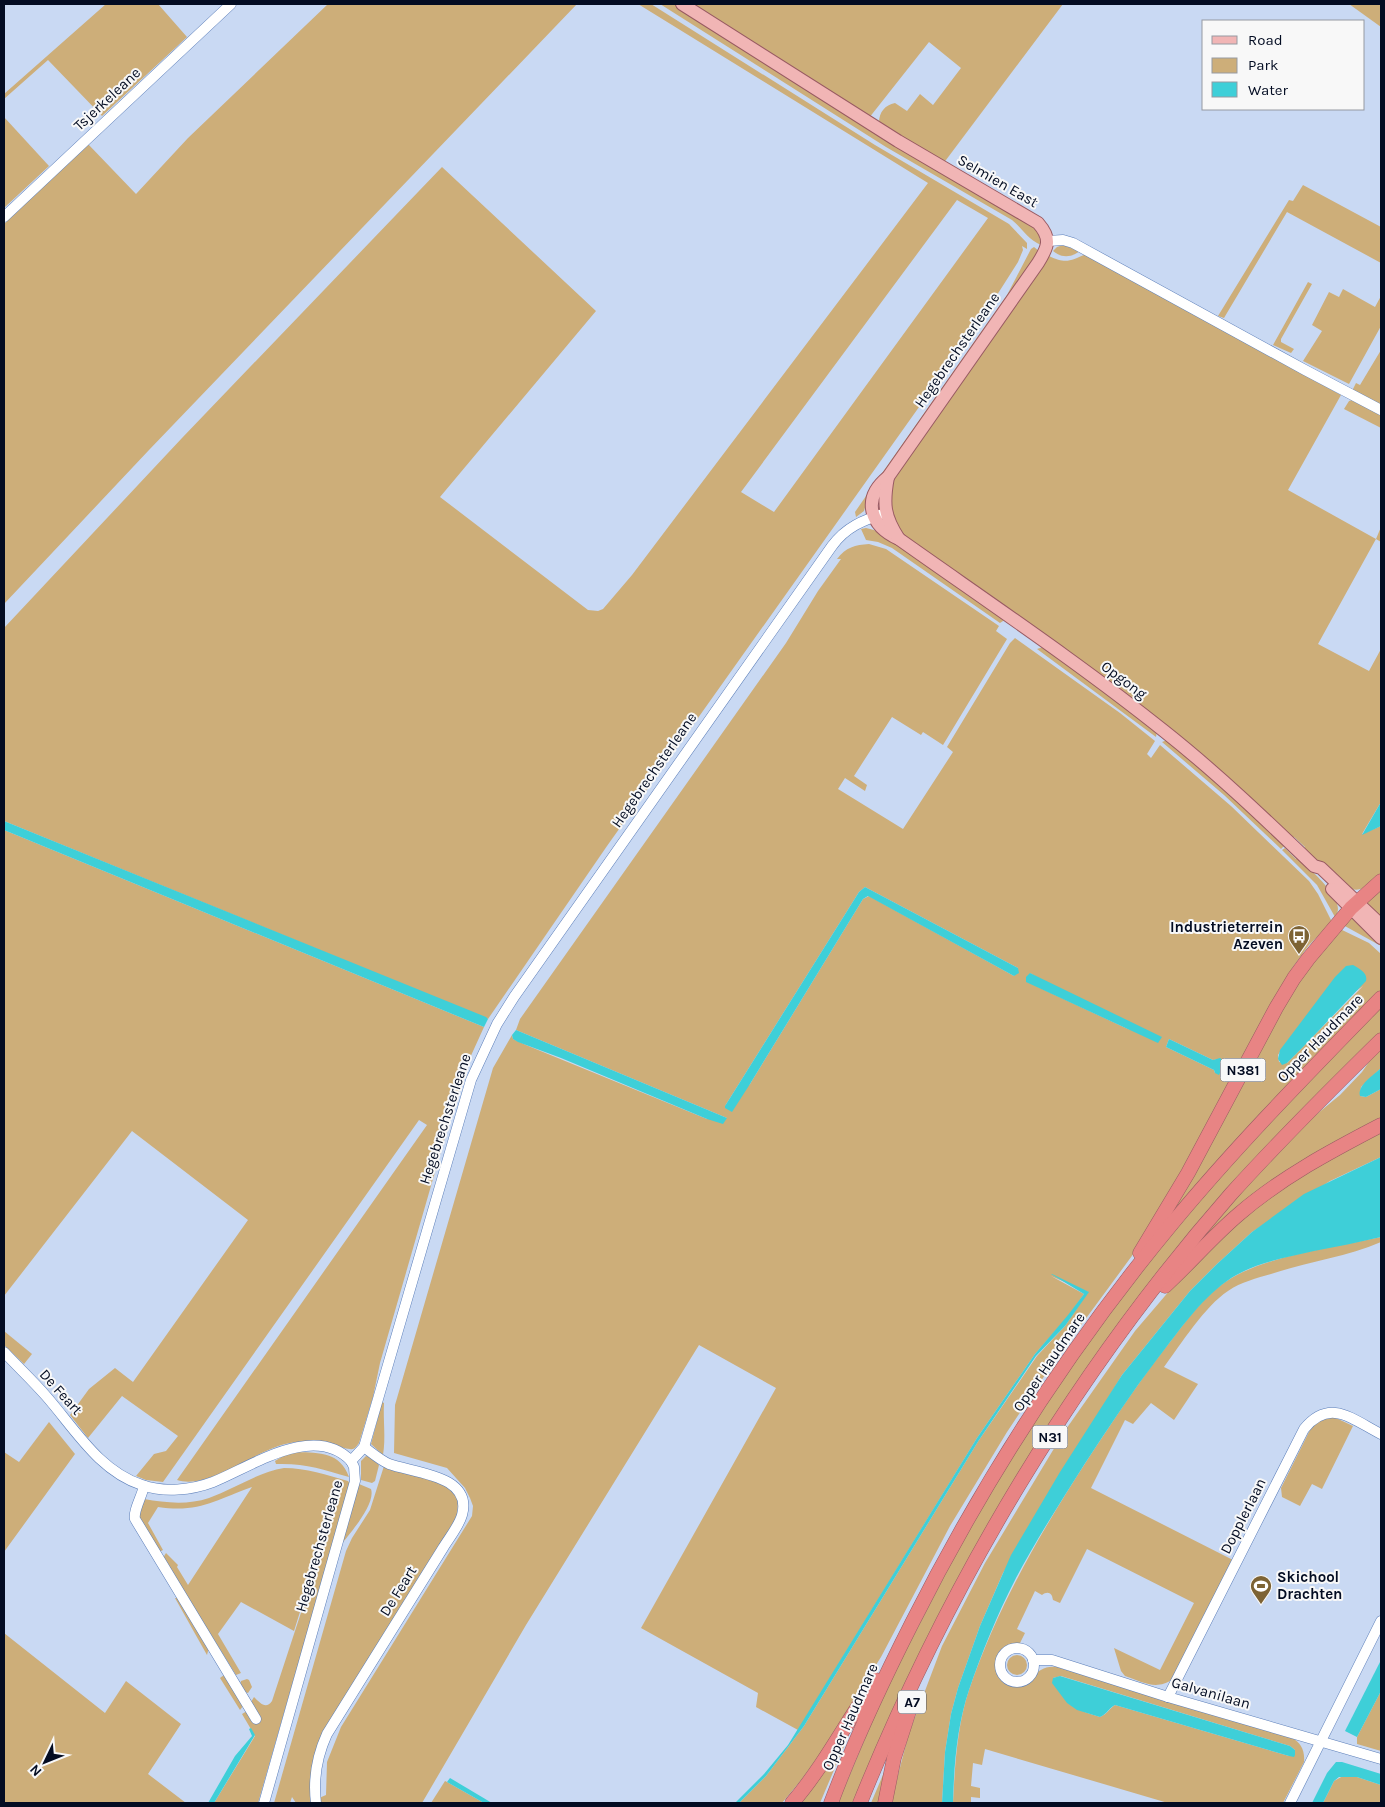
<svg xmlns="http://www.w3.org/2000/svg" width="1385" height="1807" font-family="Karla,sans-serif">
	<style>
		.green { fill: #cdae79; fill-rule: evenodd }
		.water { fill: #3ecfd8 }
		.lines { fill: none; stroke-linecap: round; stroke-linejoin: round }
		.minor-casing { stroke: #5b7eb9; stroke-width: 11 }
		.major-casing { stroke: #985a62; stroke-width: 14 }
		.highway-casing { stroke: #985a62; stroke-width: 15 }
		.minor { stroke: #fff; stroke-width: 10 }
		.major { stroke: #f1b5b5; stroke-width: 12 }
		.highway { stroke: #e88484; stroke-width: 14 }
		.labels { text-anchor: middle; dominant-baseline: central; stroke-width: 4; stroke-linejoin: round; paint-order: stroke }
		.shield { fill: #f8f8f8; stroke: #4c5362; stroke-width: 1 }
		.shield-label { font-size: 14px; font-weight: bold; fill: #030c22 }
		.street-label { font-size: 15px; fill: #030c22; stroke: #f8f8f8 }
		.poi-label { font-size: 15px; font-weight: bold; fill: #030c22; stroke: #f8f8f8; text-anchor: end }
	</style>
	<rect width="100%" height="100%" fill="#c9d9f3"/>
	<!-- green -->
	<g class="green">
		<path d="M 106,4 L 158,4 L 187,37 L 102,116 L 48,60 L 4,99 L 4,94 Z"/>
		<path d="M 328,4 L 577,4 L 149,450 L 4,604 L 4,224 L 88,144 L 136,194 L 188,138 Z"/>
		<path d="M 638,4 L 651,4 L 875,145 L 1009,224 L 1027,243 L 1027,249 L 1022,246 L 1023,250 L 1018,262 L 983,317 L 607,846 L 488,1019 L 4,821 L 4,628 L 182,438 L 442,167 L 596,311 L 440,497 L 588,610 L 598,611 L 603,609 L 632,575 L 928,183 ZM 957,200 L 988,218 L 774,512 L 741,492 Z"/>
		<path d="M 660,4 L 674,4 L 879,134 L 1033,226 L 1039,234 L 1041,245 C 1028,240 1022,228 1012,220 L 886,147 Z"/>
		<path d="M 689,4 L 1063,4 L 943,164 L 879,123 C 879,112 885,105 895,103 L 907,111 L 920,94 L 933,105 L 961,68 L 929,42 L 869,118 Z"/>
		<path d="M 1349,4 L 1381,4 L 1381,27 Z"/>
		<path d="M 4,117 L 49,166 L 4,208 Z"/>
		<path d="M 1303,185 L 1381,227 L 1381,263 L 1287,212 L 1224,318 L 1218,316 L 1289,200 L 1293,201 Z"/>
		<path d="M 1063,245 L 1080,251 C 1071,258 1061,258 1053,251 L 1057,247 Z"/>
		<path d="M 1034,247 L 1039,251 L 868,498 L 864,511 L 856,517 L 855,512 L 866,496 L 1007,295 L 1031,249 Z"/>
		<path d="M 1086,254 L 1341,395 L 1288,490 L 1376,539 L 1381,527 L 1381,542 L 1376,539 L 1318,644 L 1369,671 L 1381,649 L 1381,802 L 1362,834 L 1381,826 L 1381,877 C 1371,884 1363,892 1351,889 L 1304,849 L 1305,847 L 1294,837 L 1292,838 L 903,535 L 897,528 L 888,496 L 895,476 L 1049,256 C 1066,264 1070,261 1086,254 Z"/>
		<path d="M 1308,282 L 1312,284 L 1281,339 L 1281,342 L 1294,349 L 1291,353 L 1273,345 Z"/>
		<path d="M 1343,289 L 1375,307 L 1381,296 L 1381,326 L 1349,384 L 1303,361 L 1322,331 L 1312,325 L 1329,292 L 1339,297 Z"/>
		<path d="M 1381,350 L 1381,407 L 1352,391 L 1356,383 L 1360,385 Z"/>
		<path d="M 1352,400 L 1381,414 L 1381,428 L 1344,409 L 1349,401 Z"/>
		<path d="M 866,528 L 874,530 L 896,544 L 1003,619 L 1003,621 L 1000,623 L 892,548 L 878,542 L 866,540 L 861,529 Z"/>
		<path d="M 869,544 L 886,549 L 999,626 L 996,631 L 1007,639 L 943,745 L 923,732 L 921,735 L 892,717 L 854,776 L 867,785 L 865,791 L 845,778 L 838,789 L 903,829 L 953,752 L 947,747 L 1010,643 L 1015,638 L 1120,713 L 1155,741 L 1147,754 L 1151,758 L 1160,745 L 1231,806 L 1309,881 L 1318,894 L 1332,922 L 1309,945 L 1293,967 L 1148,1234 L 1051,1366 L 1007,1432 L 950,1526 L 881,1657 L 820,1754 L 802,1779 L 782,1803 L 739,1803 L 766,1776 L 804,1726 L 979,1440 L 1037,1356 L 1065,1326 L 1088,1292 L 1051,1276 L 1084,1294 L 1069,1315 L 1035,1354 L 977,1438 L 798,1730 L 756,1707 L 758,1693 L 641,1628 L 776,1388 L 699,1345 L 526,1625 L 422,1803 L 320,1803 L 319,1798 L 326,1795 L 327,1762 L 341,1727 L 472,1516 L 473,1506 L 470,1498 L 465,1488 L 447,1468 L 394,1453 L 395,1405 L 493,1068 L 512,1035 L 513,1039 L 526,1045 L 707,1119 L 727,1118 L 516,1030 L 520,1019 L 786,643 L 818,591 L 841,559 L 837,559 C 846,547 855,545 869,544 ZM 865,887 L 1018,968 L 1014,976 L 869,896 L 863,899 L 750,1084 L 725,1106 L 859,892 ZM 1030,973 L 1043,981 L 1130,1030 L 1038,987 ZM 1169,1039 L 1213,1060 L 1219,1059 L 1215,1073 L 1214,1070 L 1166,1047 Z"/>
		<path d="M 1043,647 L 1157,731 L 1156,737 L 1037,649 Z"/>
		<path d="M 1167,740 L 1194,762 L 1285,845 L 1281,849 L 1224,795 L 1162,742 Z"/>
		<path d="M 4,830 L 484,1027 L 469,1060 L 454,1106 L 380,1363 L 373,1397 L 359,1443 C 356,1447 354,1450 350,1449 C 345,1449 339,1446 335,1445 C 319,1441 301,1440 285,1444 C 253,1452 208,1490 177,1480 L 427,1125 L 419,1120 L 163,1482 L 146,1480 L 136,1476 L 154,1454 L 166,1451 L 178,1436 L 122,1396 L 88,1438 L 70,1415 L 89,1389 L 115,1368 L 133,1382 L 248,1220 L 132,1131 L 4,1296 Z"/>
		<path d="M 1285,848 L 1296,859 L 1298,858 C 1308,868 1350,902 1335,917 L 1317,885 L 1282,850 Z"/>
		<path d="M 1381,885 L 1381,919 L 1366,904 Z"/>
		<path d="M 1351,917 L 1381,942 L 1381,946 L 1343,925 Z"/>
		<path d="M 1338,928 L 1369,943 L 1381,954 L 1381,990 L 1291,1081 L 1164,1224 L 1278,1009 ZM 1363,986 L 1287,1063 L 1279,1062 L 1278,1055 L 1288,1040 Z"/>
		<path d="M 1381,1006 L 1381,1033 L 1239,1179 L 1028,1460 L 854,1803 L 838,1803 L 885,1691 L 969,1528 L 1015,1451 L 1072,1363 L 1122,1295 L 1227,1168 Z"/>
		<path d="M 1381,1048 L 1381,1068 L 1361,1087 L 1360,1096 L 1366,1097 L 1381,1089 L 1381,1122 L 1299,1166 L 1182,1262 L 1241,1192 L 1306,1123 L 1340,1095 L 1362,1072 L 1373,1056 Z"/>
		<path d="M 1381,1128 L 1381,1157 L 1330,1181 L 1252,1232 L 1217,1264 L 1190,1291 L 1122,1375 L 1003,1573 L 980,1626 L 958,1688 L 951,1714 L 945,1752 L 942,1803 L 892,1803 L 893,1794 L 909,1733 L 942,1646 L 985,1563 L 1064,1432 L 1135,1331 L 1188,1269 L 1269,1193 Z"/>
		<path d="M 1381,1237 L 1381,1242 C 1346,1257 1307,1262 1271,1274 C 1257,1278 1241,1282 1228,1291 C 1205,1306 1181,1344 1164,1367 L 1198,1384 L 1174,1420 L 1151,1403 L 1133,1424 L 1125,1420 L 1091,1488 L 1233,1560 L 1173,1679 C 1156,1691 1143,1682 1125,1676 L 1121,1671 L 1114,1648 L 1160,1670 L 1194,1603 L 1087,1549 L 1060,1603 L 1053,1600 L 1052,1596 C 1050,1592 1046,1592 1042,1595 L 1035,1591 L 1017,1629 L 1025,1633 L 1019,1645 C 1015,1645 1011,1646 1007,1648 C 994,1656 995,1676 1009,1683 C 1030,1693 1032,1663 1057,1667 L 1291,1737 C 1301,1743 1305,1750 1304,1762 L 1283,1803 L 1168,1803 L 985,1749 L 982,1765 L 973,1763 L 971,1786 L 980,1788 L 980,1798 L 971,1797 L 971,1803 L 953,1803 C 955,1765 957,1726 969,1690 C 998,1606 1039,1535 1086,1462 C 1111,1424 1135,1387 1163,1351 C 1183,1326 1202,1296 1230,1279 C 1269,1255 1336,1247 1381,1237 ZM 1061,1676 L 1290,1746 L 1295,1750 L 1289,1756 L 1115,1705 C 1109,1709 1107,1714 1100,1717 C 1069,1707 1068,1707 1053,1678 Z"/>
		<path d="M 4,1331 L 32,1354 L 24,1364 L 4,1345 Z"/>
		<path d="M 382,1402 L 384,1403 C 383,1421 386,1438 383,1455 L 371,1444 Z"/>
		<path d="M 1323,1418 L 1336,1418 L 1353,1426 L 1322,1489 L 1312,1484 L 1300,1506 L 1282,1497 L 1281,1488 L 1312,1426 Z"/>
		<path d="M 49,1422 L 75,1454 L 4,1552 L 4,1452 L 19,1462 Z"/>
		<path d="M 297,1452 C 320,1453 340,1452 349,1477 C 322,1469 305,1463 276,1464 L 275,1461 L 285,1455 Z"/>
		<path d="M 366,1456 L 370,1457 L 379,1465 L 375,1481 L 372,1483 L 361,1480 L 361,1461 Z"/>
		<path d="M 384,1466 L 446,1483 L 458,1499 L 457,1520 L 328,1726 L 313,1803 L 296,1803 L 292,1797 L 290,1803 L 274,1803 L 346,1551 L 352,1538 L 370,1510 Z"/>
		<path d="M 284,1468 C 306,1468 327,1475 348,1481 L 350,1484 L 258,1803 L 214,1803 L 255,1736 L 242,1714 L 247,1711 L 256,1723 L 261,1720 L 251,1702 L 254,1697 C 260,1703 266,1710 272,1701 L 316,1567 L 325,1532 L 294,1631 L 241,1602 L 218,1634 L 241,1673 L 236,1675 L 163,1558 L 166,1553 L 178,1565 L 177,1567 L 188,1585 L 252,1487 C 215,1500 200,1513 158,1507 L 148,1523 L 163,1550 L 159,1552 L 140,1518 L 139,1512 L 144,1499 C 166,1503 188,1505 209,1498 C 234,1489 258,1472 284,1468 Z"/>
		<path d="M 359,1484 L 371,1489 C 376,1504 350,1533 341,1545 Z"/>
		<path d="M 175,1598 L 179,1598 L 209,1647 L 207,1655 Z"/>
		<path d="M 4,1633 L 105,1713 L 126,1681 L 181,1724 L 148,1774 L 186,1803 L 4,1803 Z"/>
		<circle cx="1017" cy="1665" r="10"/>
		<path d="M 224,1675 L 243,1706 L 240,1710 L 220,1678 Z"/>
		<path d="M 247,1679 L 249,1680 L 252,1687 L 248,1693 L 245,1692 L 240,1685 L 241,1681 Z"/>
		<path d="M 1381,1691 L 1381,1751 L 1357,1744 L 1357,1737 Z"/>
		<path d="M 856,1718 L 820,1803 L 796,1803 Z"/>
		<path d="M 888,1763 L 882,1803 L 871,1803 Z"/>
		<path d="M 1343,1776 L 1357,1777 L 1381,1785 L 1381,1803 L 1323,1803 L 1334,1781 Z"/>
		<path d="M 445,1781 L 447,1782 L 484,1803 L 431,1803 Z"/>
	</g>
	<!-- water -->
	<g class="water">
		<path d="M 1381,802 L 1381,826 L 1362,835 Z"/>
		<path d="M 4,821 L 486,1017 L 488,1019 L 484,1027 L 4,830 Z"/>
		<path d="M 865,887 L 1018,968 L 1019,973 L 1014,976 L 868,896 L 863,899 L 750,1084 L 732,1112 L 725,1108 L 725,1106 L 859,892 Z"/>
		<path d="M 1353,965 C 1360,969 1368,973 1366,981 L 1304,1046 L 1287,1063 L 1282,1065 L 1278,1059 L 1280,1050 L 1335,977 L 1346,966 Z"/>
		<path d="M 1030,973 L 1162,1037 L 1158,1043 L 1026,982 L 1026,977 Z"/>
		<path d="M 516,1030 L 727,1118 L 723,1124 L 707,1119 L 561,1058 L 518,1042 L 513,1039 L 512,1035 Z"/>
		<path d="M 1169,1039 L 1213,1060 L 1220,1058 L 1225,1061 L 1219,1075 L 1215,1073 L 1214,1070 L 1166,1047 Z"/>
		<path d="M 1381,1068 L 1381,1089 L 1366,1097 L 1360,1096 C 1357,1085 1374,1075 1381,1068 Z"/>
		<path d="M 1381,1157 L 1381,1237 C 1359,1242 1336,1247 1314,1251 C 1284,1258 1252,1263 1227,1281 C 1199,1301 1179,1331 1158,1358 C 1132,1392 1108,1428 1084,1465 C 1060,1503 1036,1540 1015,1580 C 997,1615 982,1652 969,1690 C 957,1726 954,1765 953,1803 L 942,1803 L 945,1752 L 951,1714 L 958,1688 L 980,1626 L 1011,1555 L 1060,1472 L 1122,1375 L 1190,1291 L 1217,1264 L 1252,1232 L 1304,1194 Z"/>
		<path d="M 1051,1274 L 1052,1274 L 1089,1292 L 1065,1326 L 1036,1356 L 979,1440 L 804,1726 L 766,1776 L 739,1803 L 735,1803 L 764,1774 L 788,1745 L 977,1438 L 1035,1354 L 1068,1315 L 1084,1294 Z"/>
		<path d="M 1381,1660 L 1381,1691 L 1357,1737 L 1345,1731 Z"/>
		<path d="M 1060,1676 L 1290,1746 L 1295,1750 L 1295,1755 L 1294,1757 L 1289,1756 L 1115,1705 C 1109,1708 1107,1714 1100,1717 L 1077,1710 L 1067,1703 L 1052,1683 L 1053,1678 Z"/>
		<path d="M 251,1728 L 255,1735 L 214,1803 L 208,1803 L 235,1756 L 252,1736 L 249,1729 Z"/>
		<path d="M 1336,1762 L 1342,1762 L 1381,1774 L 1381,1785 L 1357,1777 L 1339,1777 L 1334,1781 L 1323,1803 L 1312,1803 L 1327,1773 Z"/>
		<path d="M 450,1778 L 492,1803 L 484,1803 L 447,1782 Z"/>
	</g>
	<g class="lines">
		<!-- minor casing -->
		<g class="minor-casing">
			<g id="minor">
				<path d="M 4,217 L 231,4"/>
				<path d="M 1048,241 L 1063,240 L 1073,243 L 1305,370 L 1381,410"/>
				<path d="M 4,1352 C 18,1367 33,1381 46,1396 C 75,1429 99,1471 142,1485 C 164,1493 192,1490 213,1482 C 251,1467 314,1422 351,1461"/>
				<path d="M 144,1486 C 142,1496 133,1511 135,1519 L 256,1719"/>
				<circle cx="1017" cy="1665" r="17"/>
				<path d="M 1033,1660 L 1052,1660 L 1168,1697 L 1381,1759"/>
				<path d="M 1168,1697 L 1304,1429 C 1330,1397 1353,1420 1381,1434"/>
				<path d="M 264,1803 L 355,1481 L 354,1467 L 351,1461 L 364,1447 L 471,1080 L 497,1024 L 514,997 L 832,546 C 846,527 863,520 886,513"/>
				<path d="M 316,1803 C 313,1779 317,1756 327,1734 L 443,1548 C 449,1538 459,1526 462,1515 C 473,1475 414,1473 389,1464 C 380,1460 372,1453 364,1447"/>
				<path d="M 1290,1803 L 1381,1621"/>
			</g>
		</g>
		<!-- major casing -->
		<g class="major-casing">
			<g id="major">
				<path d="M 682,4 L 898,141 L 1038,223 C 1052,239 1048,247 1038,263 L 888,477 C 861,499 870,526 899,539 C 988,602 1079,663 1164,731 C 1217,773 1265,819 1314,866 L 1321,868 L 1381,925"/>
				<path d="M 888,477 C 883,504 884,516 899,539"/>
				<path d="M 1332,889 L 1381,938"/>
			</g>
		</g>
		<!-- highway casing -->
		<g class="highway-casing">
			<g id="highway">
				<path d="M 1140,1253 L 1188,1173 L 1276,1008 L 1294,978 L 1308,959 L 1351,908 L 1381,881"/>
				<path d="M 1165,1286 C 1190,1263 1213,1236 1239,1214 C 1282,1177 1331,1151 1381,1125"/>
				<path d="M 792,1803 C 825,1765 847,1720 876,1680"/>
				<path d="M 831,1803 C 854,1742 882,1682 912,1623 C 983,1482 1069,1348 1170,1226 C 1236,1146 1309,1072 1381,998"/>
				<path d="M 860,1803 C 949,1583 1074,1373 1231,1194 C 1279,1141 1330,1090 1381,1040"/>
				<path d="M 885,1803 L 894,1758 L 912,1702"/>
			</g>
		</g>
		<!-- minor -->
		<use href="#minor" class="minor"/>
		<!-- major -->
		<use href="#major" class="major"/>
		<!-- highway -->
		<use href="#highway" class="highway"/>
	</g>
	<!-- icons -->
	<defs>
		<g id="bus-pin" transform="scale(1.125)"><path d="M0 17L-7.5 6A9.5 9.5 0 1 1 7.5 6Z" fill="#7d6334" stroke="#f8f8f8"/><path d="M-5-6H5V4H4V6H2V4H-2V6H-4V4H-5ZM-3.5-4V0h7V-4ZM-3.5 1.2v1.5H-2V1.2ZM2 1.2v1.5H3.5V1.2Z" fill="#fff"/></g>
		<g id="stadium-pin" transform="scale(1.125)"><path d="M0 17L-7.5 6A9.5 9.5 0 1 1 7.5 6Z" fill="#7d6334" stroke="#f8f8f8"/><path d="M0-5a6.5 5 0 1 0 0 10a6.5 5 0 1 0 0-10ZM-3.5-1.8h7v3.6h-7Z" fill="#fff"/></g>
	</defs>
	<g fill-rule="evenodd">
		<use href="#bus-pin" x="1299" y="936"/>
		<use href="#stadium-pin" x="1261" y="1586"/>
	</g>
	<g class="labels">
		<!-- shield labels -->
		<g class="shield">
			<rect x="1220.5" y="1058.5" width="45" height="23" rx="4"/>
			<rect x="1032.5" y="1425.5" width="35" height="23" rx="4"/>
			<rect x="898" y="1690.5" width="28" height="23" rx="4"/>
		</g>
		<g class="shield-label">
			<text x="1243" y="1070">N381</text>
			<text x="1050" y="1437">N31</text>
			<text x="912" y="1702">A7</text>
		</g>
		<!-- street labels -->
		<g class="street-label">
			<text transform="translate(107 99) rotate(-43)">Tsjerkeleane</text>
			<text transform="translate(998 181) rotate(30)">Selmien East</text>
			<text transform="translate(957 350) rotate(-55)">Hegebrechsterleane</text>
			<text transform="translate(1124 680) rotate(37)">Opgong</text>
			<text transform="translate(654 770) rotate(-55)">Hegebrechsterleane</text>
			<text transform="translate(1320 1038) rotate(-46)">Opper Haudmare</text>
			<text transform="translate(445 1119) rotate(-72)">Hegebrechsterleane</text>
			<text transform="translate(1049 1362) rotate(-56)">Opper Haudmare</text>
			<text transform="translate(61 1392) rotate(48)">De Feart</text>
			<text transform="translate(1243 1516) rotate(-63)">Dopplerlaan</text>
			<text transform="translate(319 1546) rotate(-74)">Hegebrechsterleane</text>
			<text transform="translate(398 1591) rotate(-58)">De Feart</text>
			<text transform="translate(1211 1693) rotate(16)">Galvanilaan</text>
			<text transform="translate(850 1717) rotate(-66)">Opper Haudmare</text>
		</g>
		<!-- poi labels -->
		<g class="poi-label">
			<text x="1283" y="927">Industrieterrein<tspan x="1283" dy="17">Azeven</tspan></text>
			<text x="1277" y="1577" text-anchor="start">Skichool<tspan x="1277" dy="17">Drachten</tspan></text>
		</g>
	</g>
	<!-- border -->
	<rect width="1385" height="1807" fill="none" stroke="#030c22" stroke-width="10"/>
	<!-- legend -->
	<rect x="1202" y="20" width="162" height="90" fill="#f8f8f8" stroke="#969aa2"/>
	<rect x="1212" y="36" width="25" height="8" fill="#f1b5b5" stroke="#969aa2"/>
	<text x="1248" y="45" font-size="15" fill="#030c22">Road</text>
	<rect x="1212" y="58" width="25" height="15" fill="#cdae79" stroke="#969aa2"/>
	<text x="1248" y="70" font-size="15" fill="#030c22">Park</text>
	<rect x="1212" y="82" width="25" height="15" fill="#3ecfd8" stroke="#969aa2"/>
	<text x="1248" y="95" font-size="15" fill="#030c22">Water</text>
	<!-- north arrow -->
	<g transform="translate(45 1762) rotate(227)" stroke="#f8f8f8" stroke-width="4" paint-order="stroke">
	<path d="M0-4L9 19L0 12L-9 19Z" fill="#030c22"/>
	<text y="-8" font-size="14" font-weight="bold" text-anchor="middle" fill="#030c22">N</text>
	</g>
</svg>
